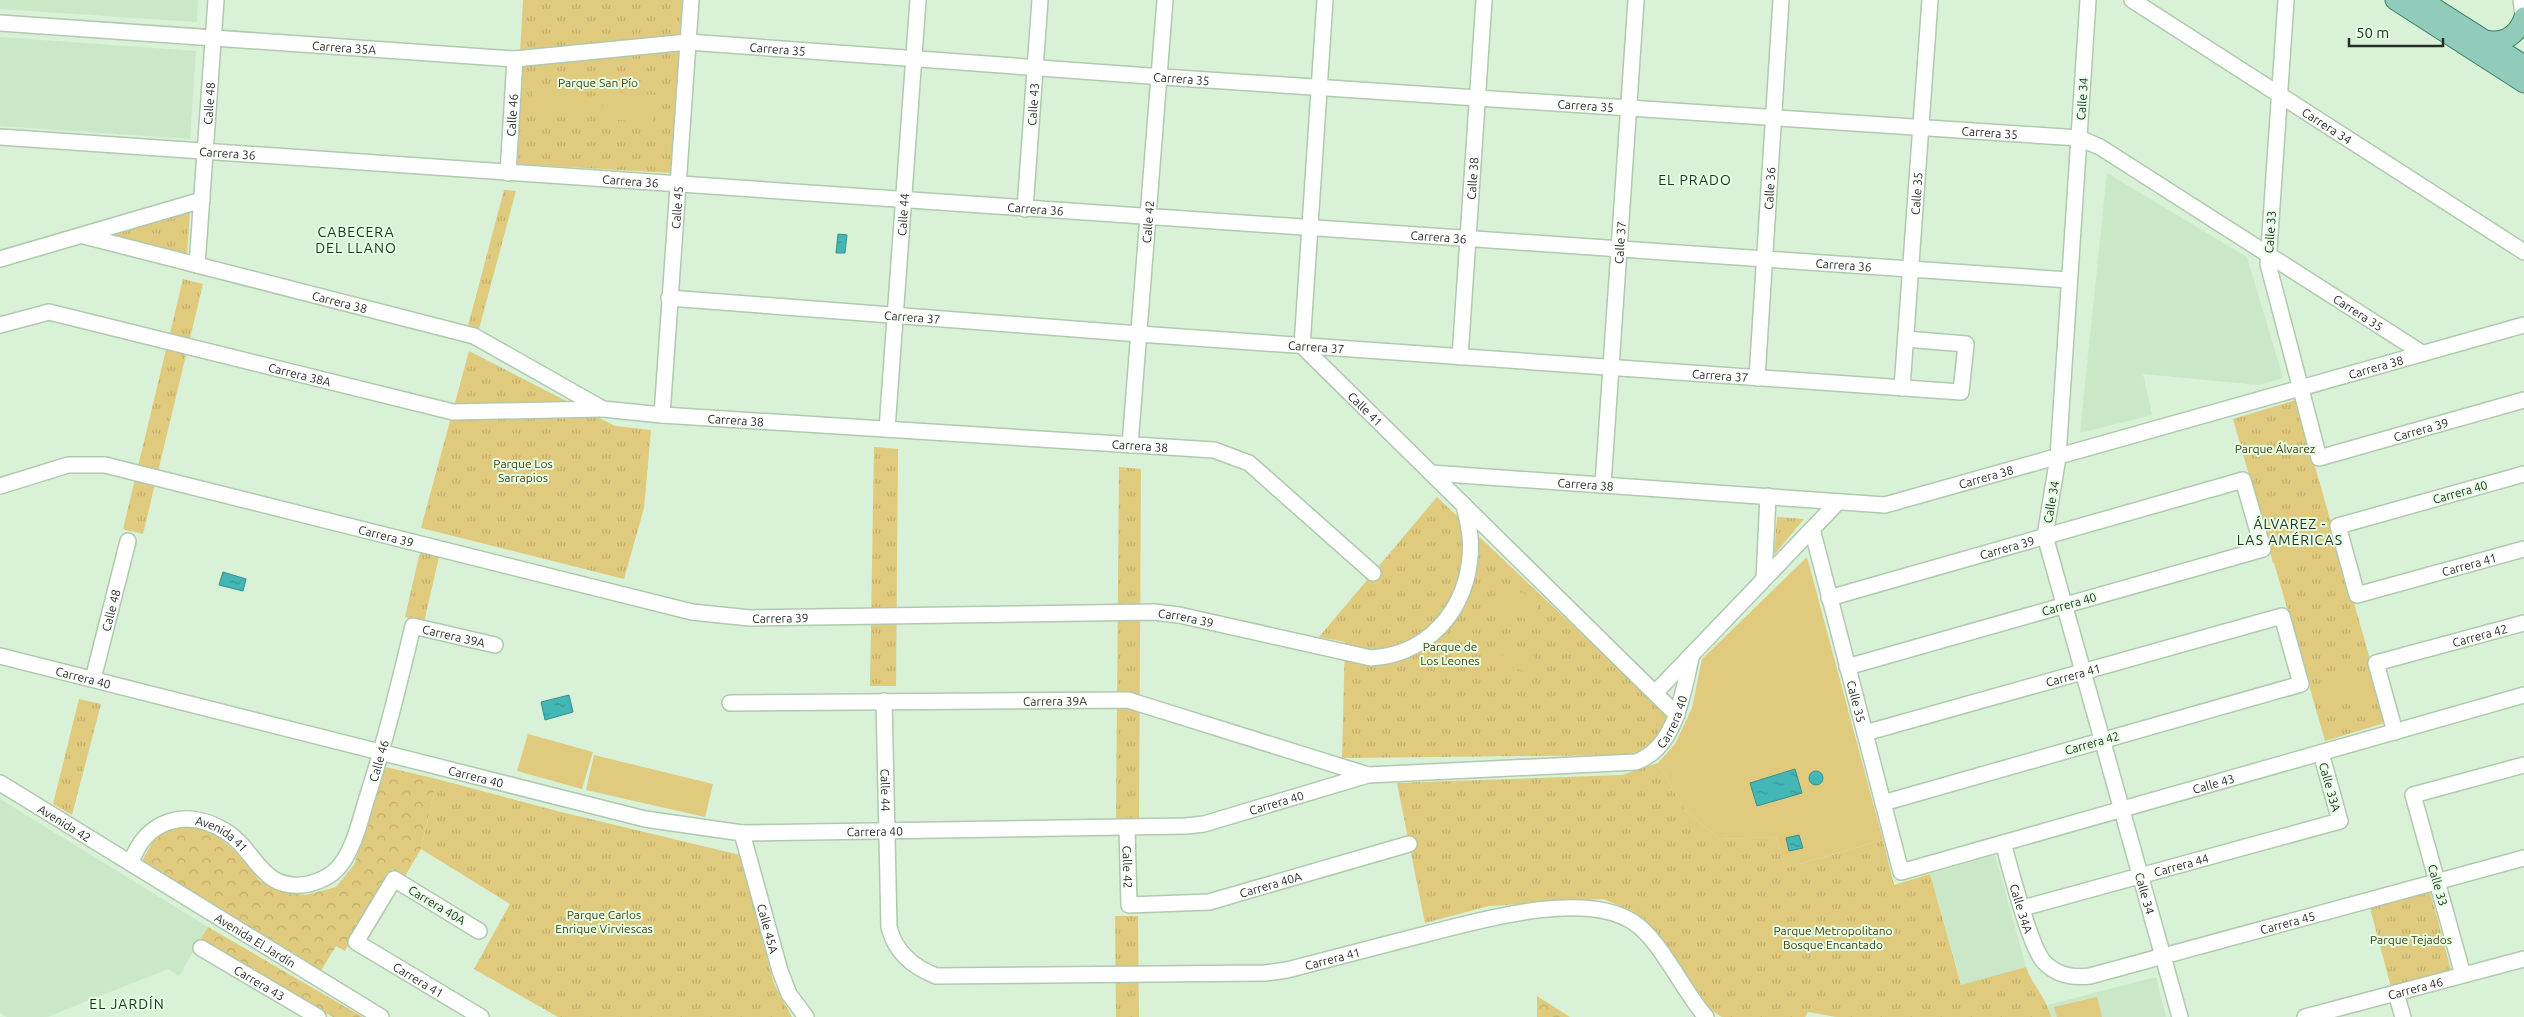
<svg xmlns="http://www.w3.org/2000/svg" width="2524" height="1017" font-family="Ubuntu,sans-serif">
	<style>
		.built { fill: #cae7c8 }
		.grass { fill: url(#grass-tufts) }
		.forest { fill: url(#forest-crowns) }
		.pitch { fill: #e0ca7e }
		.water { fill: url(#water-ripples); stroke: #3a8e8a }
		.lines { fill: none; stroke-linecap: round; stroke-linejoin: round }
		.minor-casing { stroke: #b0c9af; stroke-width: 18 }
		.major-casing { stroke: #3b7f67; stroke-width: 21 }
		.minor { stroke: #fff; stroke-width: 15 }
		.major { stroke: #90ccb9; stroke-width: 19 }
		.labels { text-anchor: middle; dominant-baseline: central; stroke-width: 4; stroke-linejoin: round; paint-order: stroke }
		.street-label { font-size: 12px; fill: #262f25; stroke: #e5ffe4 }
		.park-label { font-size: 12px; fill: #473c0f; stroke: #e5ffe4 }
		.neighbourhood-label { font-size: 14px; letter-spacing: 1px; fill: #262f25; stroke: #e5ffe4 }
	</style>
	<defs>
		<pattern id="grass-tufts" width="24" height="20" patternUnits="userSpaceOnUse" patternTransform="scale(1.25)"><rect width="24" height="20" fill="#e0ca7e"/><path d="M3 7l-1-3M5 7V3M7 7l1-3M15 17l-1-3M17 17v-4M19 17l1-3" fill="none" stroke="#c0ae6d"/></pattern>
		<pattern id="forest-crowns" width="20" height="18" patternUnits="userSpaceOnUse" patternTransform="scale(1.25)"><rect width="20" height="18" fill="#e0ca7e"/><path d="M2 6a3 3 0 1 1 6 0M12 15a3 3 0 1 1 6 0" fill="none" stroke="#c0ae6d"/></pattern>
		<pattern id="water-ripples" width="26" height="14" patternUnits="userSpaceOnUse" patternTransform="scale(1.25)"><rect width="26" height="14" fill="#42b7b5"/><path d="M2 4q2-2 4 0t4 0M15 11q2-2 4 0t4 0" fill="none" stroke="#379593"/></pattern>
	</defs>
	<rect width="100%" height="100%" fill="#d8f1d7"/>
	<!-- built -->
	<g class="built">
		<path d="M 0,0 L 198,0 L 197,22 L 0,9 Z"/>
		<path d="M 0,37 L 196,51 L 190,139 L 0,126 Z"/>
		<path d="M 2107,173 L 2247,257 L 2283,378 L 2259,385 L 2143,374 L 2152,415 L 2080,433 Z"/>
		<path d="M 0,799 L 208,927 L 179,976 L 168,969 L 47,1017 L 7,1017 L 0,1013 Z"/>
		<path d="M 1995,855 L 2026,967 L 1962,986 L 1930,874 Z"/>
		<path d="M 2156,977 L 2166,1017 L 2051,1017 L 2048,1005 Z"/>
	</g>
	<!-- grass -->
	<g class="grass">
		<path d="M 523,0 L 682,0 L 672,173 L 514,164 Z"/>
		<path d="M 504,190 L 516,191 L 479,329 L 468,326 Z"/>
		<path d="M 190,212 L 187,254 L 111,235 Z"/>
		<path d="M 183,279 L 203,284 L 143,534 L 123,529 Z"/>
		<path d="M 469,351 L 615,426 L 651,430 L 644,508 L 624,579 L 421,528 Z"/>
		<path d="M 2296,400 L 2388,722 L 2325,741 L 2233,419 Z"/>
		<path d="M 874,447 L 898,449 L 896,686 L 870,686 Z"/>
		<path d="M 1119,467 L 1141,469 L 1139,818 L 1116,818 Z"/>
		<path d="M 1437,497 L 1670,717 C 1659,735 1653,747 1633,755 L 1342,758 L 1345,642 L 1319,637 Z"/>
		<path d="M 1777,517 L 1804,519 L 1774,555 Z"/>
		<path d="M 420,552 L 439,557 L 424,622 L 405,617 Z"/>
		<path d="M 79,699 L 101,704 L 72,815 L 53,804 Z"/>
		<path d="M 1658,763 L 1685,810 L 1720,839 L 1776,837 L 1785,868 L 1883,840 L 1894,885 L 1930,874 L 1961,985 L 2026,967 C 2032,985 2047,999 2051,1017 L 1836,1017 L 1808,1012 L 1805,1017 L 1722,1017 L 1712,1011 L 1633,911 L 1603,899 L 1489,906 L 1425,923 L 1397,783 L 1622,775 Z"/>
		<path d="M 437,779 L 561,812 L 740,855 L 774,984 L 792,1017 L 558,1017 L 474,969 L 510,904 L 421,849 Z"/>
		<path d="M 2430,891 L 2451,970 L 2391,987 L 2370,908 Z"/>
		<path d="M 1115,916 L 1138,916 L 1139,1017 L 1116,1017 Z"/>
	</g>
	<!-- forest -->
	<g class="forest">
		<path d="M 386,767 L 437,779 L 421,849 L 405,876 L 392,869 L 345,951 L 336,946 L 320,972 L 140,865 L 159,830 L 193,825 L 220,838 L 238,854 L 260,881 L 279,890 L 306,895 L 336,887 L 354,865 Z"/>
		<path d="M 208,927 L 363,1017 L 333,1017 L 200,940 Z"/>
		<path d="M 1537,996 L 1570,1017 L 1537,1017 Z"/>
	</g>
	<!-- pitch -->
	<g class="pitch">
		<path d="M 534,87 L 586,91 L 584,118 L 532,115 Z"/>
		<path d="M 603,91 L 655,95 L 653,122 L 602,119 Z"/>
		<path d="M 2320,511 L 2329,548 L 2273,563 L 2264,526 Z"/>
		<path d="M 1807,557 L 1883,840 L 1785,868 L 1776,837 L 1720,839 L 1685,810 L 1658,763 L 1675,744 L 1692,708 L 1702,659 Z"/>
		<path d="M 1498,587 L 1540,597 L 1535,621 L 1493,611 Z"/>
		<path d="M 1505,647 L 1535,656 L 1530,673 L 1500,664 Z"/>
		<path d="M 2361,673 L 2368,695 L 2327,707 L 2320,685 Z"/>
		<path d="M 528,734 L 593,752 L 582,789 L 517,771 Z"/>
		<path d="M 594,755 L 713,784 L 705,817 L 586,790 Z"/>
		<path d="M 2097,997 L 2102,1017 L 2057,1017 L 2054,1007 Z"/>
	</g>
	<!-- water -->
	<g class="water">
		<path d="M 838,234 L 847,235 L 845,253 L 836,253 Z"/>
		<path d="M 223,572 L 246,579 L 243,591 L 219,585 Z"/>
		<path d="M 569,695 L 573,712 L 545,720 L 541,702 Z"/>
		<path d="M 1795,769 L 1802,793 L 1757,806 L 1750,783 Z"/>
		<circle cx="1816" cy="778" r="7"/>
		<path d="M 1799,835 L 1803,848 L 1789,851 L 1786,838 Z"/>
	</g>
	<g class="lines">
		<!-- minor casing -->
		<g class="minor-casing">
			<g id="minor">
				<path id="s1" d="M 1325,0 L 1302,346 L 1677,715"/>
				<path id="s2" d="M 2088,0 L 2058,457 L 2045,536 L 2180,1017"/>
				<path id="s3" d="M 2132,0 L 2524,252"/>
				<path id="s4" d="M 2286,0 L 2268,264 L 2319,458 L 2524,400"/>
				<path d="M 2521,0 L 2524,21"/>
				<path id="s5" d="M 0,23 L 515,59 L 688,42 L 1163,77 L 2079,138 L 2100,147 L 2422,353"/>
				<path id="s6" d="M 0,137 L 2069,280"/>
				<path id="s7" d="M 508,173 L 515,59"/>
				<path id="s8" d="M 1025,209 L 1040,0"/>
				<path id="s9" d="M 84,236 L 474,336 L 603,409 L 662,415 L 1214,450 L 1249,463 L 1373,573"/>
				<path d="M 0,259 L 202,200"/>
				<path id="s10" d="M 197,265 L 216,0"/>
				<path id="s11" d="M 669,298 L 1139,334 L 1961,392 L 1966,344 L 1906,339"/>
				<path id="s12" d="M 0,325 L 49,312 L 453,412 L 602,409"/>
				<path id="s13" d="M 1460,357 L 1484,0"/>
				<path id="s14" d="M 1757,378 L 1781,0"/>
				<path id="s15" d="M 1902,388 L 1930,0"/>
				<path id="s16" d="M 662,415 L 691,0"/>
				<path id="s17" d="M 887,429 L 918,0"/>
				<path id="s18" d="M 1130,445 L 1165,0"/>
				<path id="s19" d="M 1431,473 L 1885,505 L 2524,325"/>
				<path id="s20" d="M 2524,474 L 2338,526 L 2357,595 L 2524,549"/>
				<path id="s21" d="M 1603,484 L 1636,0"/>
				<path id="s22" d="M 0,486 L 68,465 L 105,465 L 692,612 L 750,618 L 1154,612 L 1179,615 L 1371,658 C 1435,654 1475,599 1470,536 C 1469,526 1466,515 1464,505"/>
				<path id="s23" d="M 1812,529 L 1901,872 L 2524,695"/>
				<path d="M 1764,579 L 1768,496"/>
				<path id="s24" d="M 1829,598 L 2243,480 L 2263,549 L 1847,667"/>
				<path id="s25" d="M 0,656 L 645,819 L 742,833 L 1186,826 L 1204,824 L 1368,775 L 1636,762 C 1677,747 1683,691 1692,654"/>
				<path id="s26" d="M 93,679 L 128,541"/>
				<path d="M 1655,693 L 1838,502"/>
				<path id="s27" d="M 884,701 L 889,927 C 895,952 913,967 936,976 L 1265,973 L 1287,970 C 1334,958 1382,945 1430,933 C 1482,920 1584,890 1633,922 C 1660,939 1683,991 1706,1017"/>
				<path id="s28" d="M 730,703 L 1128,700 L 1368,775"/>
				<path id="s29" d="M 2395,732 L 2376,663 L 2524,623"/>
				<path id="s30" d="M 1865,733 L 2282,616 L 2301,684 L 1883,803"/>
				<path id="s31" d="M 0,783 L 381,1017"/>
				<path id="s32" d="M 1127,828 L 1129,905 L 1209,902 L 1409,844"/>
				<path id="s33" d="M 742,833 L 780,971 L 789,994 L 806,1017"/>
				<path id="s34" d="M 2003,843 C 2010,867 2030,948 2044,962 C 2056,975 2073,978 2090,976 L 2524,858"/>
				<path id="s35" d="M 131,863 C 145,820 186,807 225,831 C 257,850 260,893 309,884 C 320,881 330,877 338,868 C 354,850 360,820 367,798 C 385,742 399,684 413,626 L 495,645"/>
				<path id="s36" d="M 2023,908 L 2340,821 L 2321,753"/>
				<path id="s37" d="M 479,931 L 394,879 L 356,942 L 481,1017"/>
				<path id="s38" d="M 201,948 L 318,1017"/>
				<path d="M 2463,975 L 2413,795 L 2524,765"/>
				<path d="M 2396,993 L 2403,1017"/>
				<path id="s39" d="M 2305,1017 L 2524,959"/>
			</g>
		</g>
		<!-- major casing -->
		<g class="major-casing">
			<g id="major">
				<path d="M 2395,0 L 2524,83"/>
				<path d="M 2422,0 L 2524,65"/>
				<path d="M 2485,40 C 2504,44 2518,35 2524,17"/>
			</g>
		</g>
		<!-- minor -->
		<use href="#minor" class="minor"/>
		<!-- major -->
		<use href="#major" class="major"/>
	</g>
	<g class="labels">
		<!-- street labels -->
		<g class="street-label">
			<text stroke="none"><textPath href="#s5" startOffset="345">Carrera 35A</textPath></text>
			<text stroke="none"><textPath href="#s5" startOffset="780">Carrera 35</textPath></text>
			<text stroke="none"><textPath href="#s5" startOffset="1185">Carrera 35</textPath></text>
			<text transform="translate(2082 99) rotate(-86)">Calle 34</text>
			<text stroke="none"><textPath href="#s10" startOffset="162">Calle 48</textPath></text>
			<text stroke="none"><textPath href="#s8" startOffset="105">Calle 43</textPath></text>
			<text stroke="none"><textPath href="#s5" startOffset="1590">Carrera 35</textPath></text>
			<text stroke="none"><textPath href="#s7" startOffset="58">Calle 46</textPath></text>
			<text stroke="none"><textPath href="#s3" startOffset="232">Carrera 34</textPath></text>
			<text stroke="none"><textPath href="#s5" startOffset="1995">Carrera 35</textPath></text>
			<text stroke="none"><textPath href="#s6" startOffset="228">Carrera 36</textPath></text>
			<text stroke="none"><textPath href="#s13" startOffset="179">Calle 38</textPath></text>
			<text stroke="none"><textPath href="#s6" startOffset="632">Carrera 36</textPath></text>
			<text stroke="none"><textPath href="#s14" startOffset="190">Calle 36</textPath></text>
			<text stroke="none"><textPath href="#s15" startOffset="195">Calle 35</textPath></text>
			<text stroke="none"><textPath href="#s16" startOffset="208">Calle 45</textPath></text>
			<text stroke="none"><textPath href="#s6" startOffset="1038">Carrera 36</textPath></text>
			<text stroke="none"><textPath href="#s17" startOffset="215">Calle 44</textPath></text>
			<text stroke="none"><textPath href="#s18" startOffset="224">Calle 42</textPath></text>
			<text transform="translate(2270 232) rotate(-86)">Calle 33</text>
			<text stroke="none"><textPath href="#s6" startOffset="1442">Carrera 36</textPath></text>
			<text stroke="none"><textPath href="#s21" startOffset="242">Calle 37</textPath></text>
			<text stroke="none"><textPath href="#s6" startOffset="1848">Carrera 36</textPath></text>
			<text stroke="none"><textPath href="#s9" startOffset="264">Carrera 38</textPath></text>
			<text stroke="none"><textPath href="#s5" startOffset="2414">Carrera 35</textPath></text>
			<text stroke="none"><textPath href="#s11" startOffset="244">Carrera 37</textPath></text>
			<text stroke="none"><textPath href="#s11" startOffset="649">Carrera 37</textPath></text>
			<text stroke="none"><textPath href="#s19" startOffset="965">Carrera 38</textPath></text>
			<text stroke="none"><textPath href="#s12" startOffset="309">Carrera 38A</textPath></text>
			<text stroke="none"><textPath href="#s11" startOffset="1054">Carrera 37</textPath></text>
			<text stroke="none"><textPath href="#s1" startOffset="436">Calle 41</textPath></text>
			<text stroke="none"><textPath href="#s9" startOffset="684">Carrera 38</textPath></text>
			<text stroke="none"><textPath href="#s4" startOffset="571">Carrera 39</textPath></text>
			<text stroke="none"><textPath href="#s9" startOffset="1089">Carrera 38</textPath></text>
			<text stroke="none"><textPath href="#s19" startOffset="560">Carrera 38</textPath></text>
			<text stroke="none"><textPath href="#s19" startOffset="155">Carrera 38</textPath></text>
			<text transform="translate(2460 492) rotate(-16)">Carrera 40</text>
			<text transform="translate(2051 502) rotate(-80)">Calle 34</text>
			<text stroke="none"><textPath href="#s22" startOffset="398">Carrera 39</textPath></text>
			<text stroke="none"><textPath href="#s24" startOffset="185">Carrera 39</textPath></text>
			<text stroke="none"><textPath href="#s20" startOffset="381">Carrera 41</textPath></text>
			<text transform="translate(2069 604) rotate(-16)">Carrera 40</text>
			<text stroke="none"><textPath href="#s26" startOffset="71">Calle 48</textPath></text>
			<text stroke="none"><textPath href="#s22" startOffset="802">Carrera 39</textPath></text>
			<text stroke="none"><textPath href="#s22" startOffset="1208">Carrera 39</textPath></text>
			<text stroke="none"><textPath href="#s29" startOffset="179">Carrera 42</textPath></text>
			<text stroke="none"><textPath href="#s35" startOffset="552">Carrera 39A</textPath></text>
			<text stroke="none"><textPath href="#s30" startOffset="216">Carrera 41</textPath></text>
			<text stroke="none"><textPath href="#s25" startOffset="86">Carrera 40</textPath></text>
			<text stroke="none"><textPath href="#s28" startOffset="325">Carrera 39A</textPath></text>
			<text stroke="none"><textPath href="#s23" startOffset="178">Calle 35</textPath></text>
			<text stroke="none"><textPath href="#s25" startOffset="1721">Carrera 40</textPath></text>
			<text transform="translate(2092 743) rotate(-16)">Carrera 42</text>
			<text stroke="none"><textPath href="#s35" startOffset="371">Calle 46</textPath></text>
			<text stroke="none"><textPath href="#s25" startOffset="491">Carrera 40</textPath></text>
			<text stroke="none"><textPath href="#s23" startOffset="679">Calle 43</textPath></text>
			<text transform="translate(2330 787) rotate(74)">Calle 33A</text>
			<text stroke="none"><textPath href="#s27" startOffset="89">Calle 44</textPath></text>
			<text stroke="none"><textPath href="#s25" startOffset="1301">Carrera 40</textPath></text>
			<text stroke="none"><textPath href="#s31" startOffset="76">Avenida 42</textPath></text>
			<text stroke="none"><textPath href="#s25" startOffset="896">Carrera 40</textPath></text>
			<text stroke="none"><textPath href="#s35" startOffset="115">Avenida 41</textPath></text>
			<text stroke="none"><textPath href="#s36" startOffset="164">Carrera 44</textPath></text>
			<text stroke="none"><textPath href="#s32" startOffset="39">Calle 42</textPath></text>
			<text stroke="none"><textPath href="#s32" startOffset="221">Carrera 40A</textPath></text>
			<text transform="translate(2438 885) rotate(74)">Calle 33</text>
			<text stroke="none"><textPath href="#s2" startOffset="909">Calle 34</textPath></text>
			<text transform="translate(437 905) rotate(31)">Carrera 40A</text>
			<text stroke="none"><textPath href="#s34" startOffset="68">Calle 34A</textPath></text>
			<text stroke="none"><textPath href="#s34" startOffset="381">Carrera 45</textPath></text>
			<text stroke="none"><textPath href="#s33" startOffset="99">Calle 45A</textPath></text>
			<text stroke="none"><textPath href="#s31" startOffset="300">Avenida El Jardín</textPath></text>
			<text stroke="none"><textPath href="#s27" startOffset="695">Carrera 41</textPath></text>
			<text stroke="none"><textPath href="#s37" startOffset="246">Carrera 41</textPath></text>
			<text stroke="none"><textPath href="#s38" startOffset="68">Carrera 43</textPath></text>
			<text stroke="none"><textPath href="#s39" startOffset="114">Carrera 46</textPath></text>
		</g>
		<!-- park labels -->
		<g class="park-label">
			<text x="598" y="82">Parque San Pío</text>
			<text x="2275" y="448">Parque Álvarez</text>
			<text x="523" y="463">Parque Los<tspan x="523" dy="14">Sarrapios</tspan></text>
			<text x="1450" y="646">Parque de<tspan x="1450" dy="14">Los Leones</tspan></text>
			<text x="604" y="914">Parque Carlos<tspan x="604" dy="14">Enrique Virviescas</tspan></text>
			<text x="1833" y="930">Parque Metropolitano<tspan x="1833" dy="14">Bosque Encantado</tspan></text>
			<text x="2411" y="939">Parque Tejados</text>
		</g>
		<!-- neighbourhood labels -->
		<g class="neighbourhood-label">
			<text x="1695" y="180">EL PRADO</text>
			<text x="356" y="232">CABECERA<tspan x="356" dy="16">DEL LLANO</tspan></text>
			<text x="2290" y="524">ÁLVAREZ -<tspan x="2290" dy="16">LAS AMÉRICAS</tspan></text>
			<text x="127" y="1004">EL JARDÍN</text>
		</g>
	</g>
	<!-- scale -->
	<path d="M2349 38v8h94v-8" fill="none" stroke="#262f25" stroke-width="2.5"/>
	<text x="2356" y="38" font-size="15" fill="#262f25" stroke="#e5ffe4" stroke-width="4" paint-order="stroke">50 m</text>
</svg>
